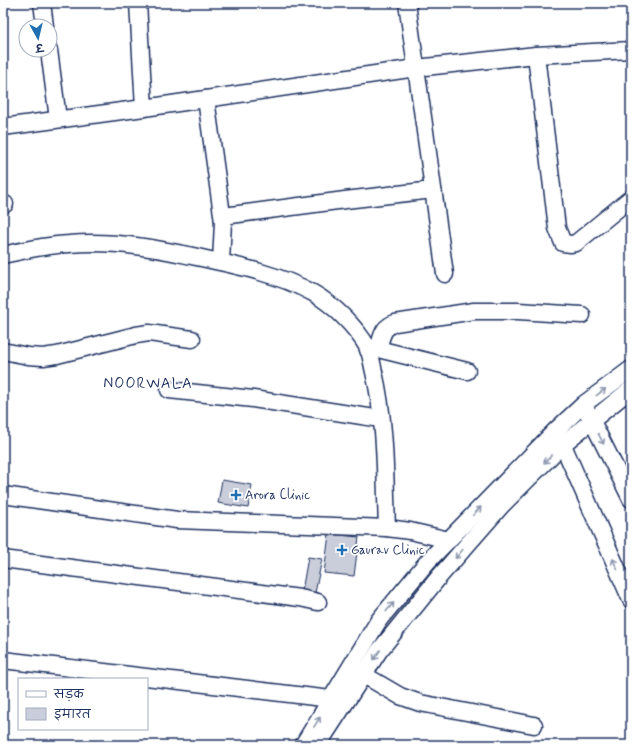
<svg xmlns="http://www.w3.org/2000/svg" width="634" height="748" font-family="Mynerve,'Playpen Sans Deva',sans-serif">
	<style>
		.building { fill: #caceda; stroke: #1b2f5e }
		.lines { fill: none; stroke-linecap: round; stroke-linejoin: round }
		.minor-casing { stroke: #1b2f5e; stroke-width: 19 }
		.minor { stroke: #fff; stroke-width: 16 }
		.oneway { stroke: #8d97ae }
		.poi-dot { fill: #1f6fb2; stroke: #fff; stroke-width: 1.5 }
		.labels { text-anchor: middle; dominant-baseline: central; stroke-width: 3.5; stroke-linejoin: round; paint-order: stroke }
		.poi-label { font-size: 13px; fill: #1b2f5e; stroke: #fff; text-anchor: start }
		.quarter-label { font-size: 15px; letter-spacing: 1px; fill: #1b2f5e; stroke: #fff }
	</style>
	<rect width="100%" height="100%" fill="#fff"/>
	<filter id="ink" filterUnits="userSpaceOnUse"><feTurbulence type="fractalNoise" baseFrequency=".025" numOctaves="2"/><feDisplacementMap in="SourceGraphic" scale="8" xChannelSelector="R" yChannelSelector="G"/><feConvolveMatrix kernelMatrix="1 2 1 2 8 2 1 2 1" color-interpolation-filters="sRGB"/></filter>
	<g filter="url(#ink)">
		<!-- building -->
		<g class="building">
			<path d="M 222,480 L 252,485 L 248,508 L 218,503 Z"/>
			<path d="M 329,534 L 359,537 L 354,576 L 324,573 Z"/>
			<path d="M 308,557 L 322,559 L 315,593 L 302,591 Z"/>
		</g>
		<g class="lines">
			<!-- minor casing -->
			<g class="minor-casing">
				<g id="minor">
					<path d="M 42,3 L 45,26"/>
					<path d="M 138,3 L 144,108"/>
					<path d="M 407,3 L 445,274"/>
					<path d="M 49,50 L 58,119"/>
					<path d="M 536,55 L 557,228 L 563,243 L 571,244 L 576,243 L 631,198"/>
					<path d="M 206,99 L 223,222"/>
					<path d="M 3,127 L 144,108 L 416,68 L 536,55 L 631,50"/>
					<path d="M 3,204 L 5,204"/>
					<path d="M 3,255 C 25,250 46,245 69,244 C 115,240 161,249 206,259 C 243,267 280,275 313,293 C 334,305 356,327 368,348 C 371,355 372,364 374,372 C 386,422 385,477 387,528"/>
					<path d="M 221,262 L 223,222 L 225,217 L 231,215 L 345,200 L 433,190"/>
					<path d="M 378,349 L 467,371"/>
					<path d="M 368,350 L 378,349 C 382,337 382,327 395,323 L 474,311 L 518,311 L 582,315"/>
					<path d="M 3,351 L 28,356 L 43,357 L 57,355 L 136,335 L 149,333 L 192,339"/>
					<path d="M 169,390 L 253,399 L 381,419"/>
					<path d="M 587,411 L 631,499"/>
					<path d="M 559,436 L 631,600"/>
					<path d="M 3,495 L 177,520 L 387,528 L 410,531 L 449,540"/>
					<path d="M 3,559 L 300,598 L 318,602"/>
					<path d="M 3,660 L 331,699"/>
					<path d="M 364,675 L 400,696 L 420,703 L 534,725"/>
					<path d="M 303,745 L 379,620 L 428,561 L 556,430 L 584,404 L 631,369"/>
					<path d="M 318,745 L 379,651 L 439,577 L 502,505 L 563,444 L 631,389"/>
				</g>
			</g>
			<!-- minor -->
			<use href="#minor" class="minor"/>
		</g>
		<!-- one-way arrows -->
		<defs><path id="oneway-shaft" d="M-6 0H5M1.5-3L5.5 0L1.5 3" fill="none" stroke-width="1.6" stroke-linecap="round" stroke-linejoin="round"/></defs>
		<g class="oneway">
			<use href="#oneway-shaft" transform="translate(601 392) rotate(-37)"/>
			<use href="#oneway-shaft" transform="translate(601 439) rotate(63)"/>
			<use href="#oneway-shaft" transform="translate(548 459) rotate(135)"/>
			<use href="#oneway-shaft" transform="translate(477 511) rotate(-46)"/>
			<use href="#oneway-shaft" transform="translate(459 554) rotate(131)"/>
			<use href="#oneway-shaft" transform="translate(615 564) rotate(-114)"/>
			<use href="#oneway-shaft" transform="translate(390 607) rotate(-50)"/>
			<use href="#oneway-shaft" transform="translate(377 655) rotate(124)"/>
			<use href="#oneway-shaft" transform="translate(317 722) rotate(-58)"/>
		</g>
	</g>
	<!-- markers -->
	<g class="poi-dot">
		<path d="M234 489h4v4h4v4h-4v4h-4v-4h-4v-4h4z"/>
		<path d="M340 544h4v4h4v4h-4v4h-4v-4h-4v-4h4z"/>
	</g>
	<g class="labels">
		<!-- poi labels -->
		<g class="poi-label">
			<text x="245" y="495">Arora Clinic</text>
			<text x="351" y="550">Gaurav Clinic</text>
		</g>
		<!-- quarter labels -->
		<g class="quarter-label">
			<text x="148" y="384">NOORWALA</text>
		</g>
	</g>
	<!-- margin -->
	<rect width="634" height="748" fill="none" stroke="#fff" stroke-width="16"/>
	<rect x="8" y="8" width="618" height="732" fill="none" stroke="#1b2f5e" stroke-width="1.5" filter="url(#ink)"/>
	<!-- legend -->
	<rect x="18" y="678" width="130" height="52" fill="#ffffff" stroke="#a4acbf"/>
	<rect x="26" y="691" width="20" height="6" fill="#ffffff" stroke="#a4acbf"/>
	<text x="54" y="698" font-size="12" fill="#1b2f5e">सड़क</text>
	<rect x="26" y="708" width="20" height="12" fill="#caceda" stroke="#a4acbf"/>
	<text x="54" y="718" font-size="12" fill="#1b2f5e">इमारत</text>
	<!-- north arrow -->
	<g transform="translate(38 38) rotate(172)"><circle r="19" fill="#ffffff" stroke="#a4acbf"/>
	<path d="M0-3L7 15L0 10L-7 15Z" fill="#1f6fb2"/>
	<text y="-6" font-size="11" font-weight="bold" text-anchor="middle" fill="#1b2f5e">उ</text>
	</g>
</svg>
